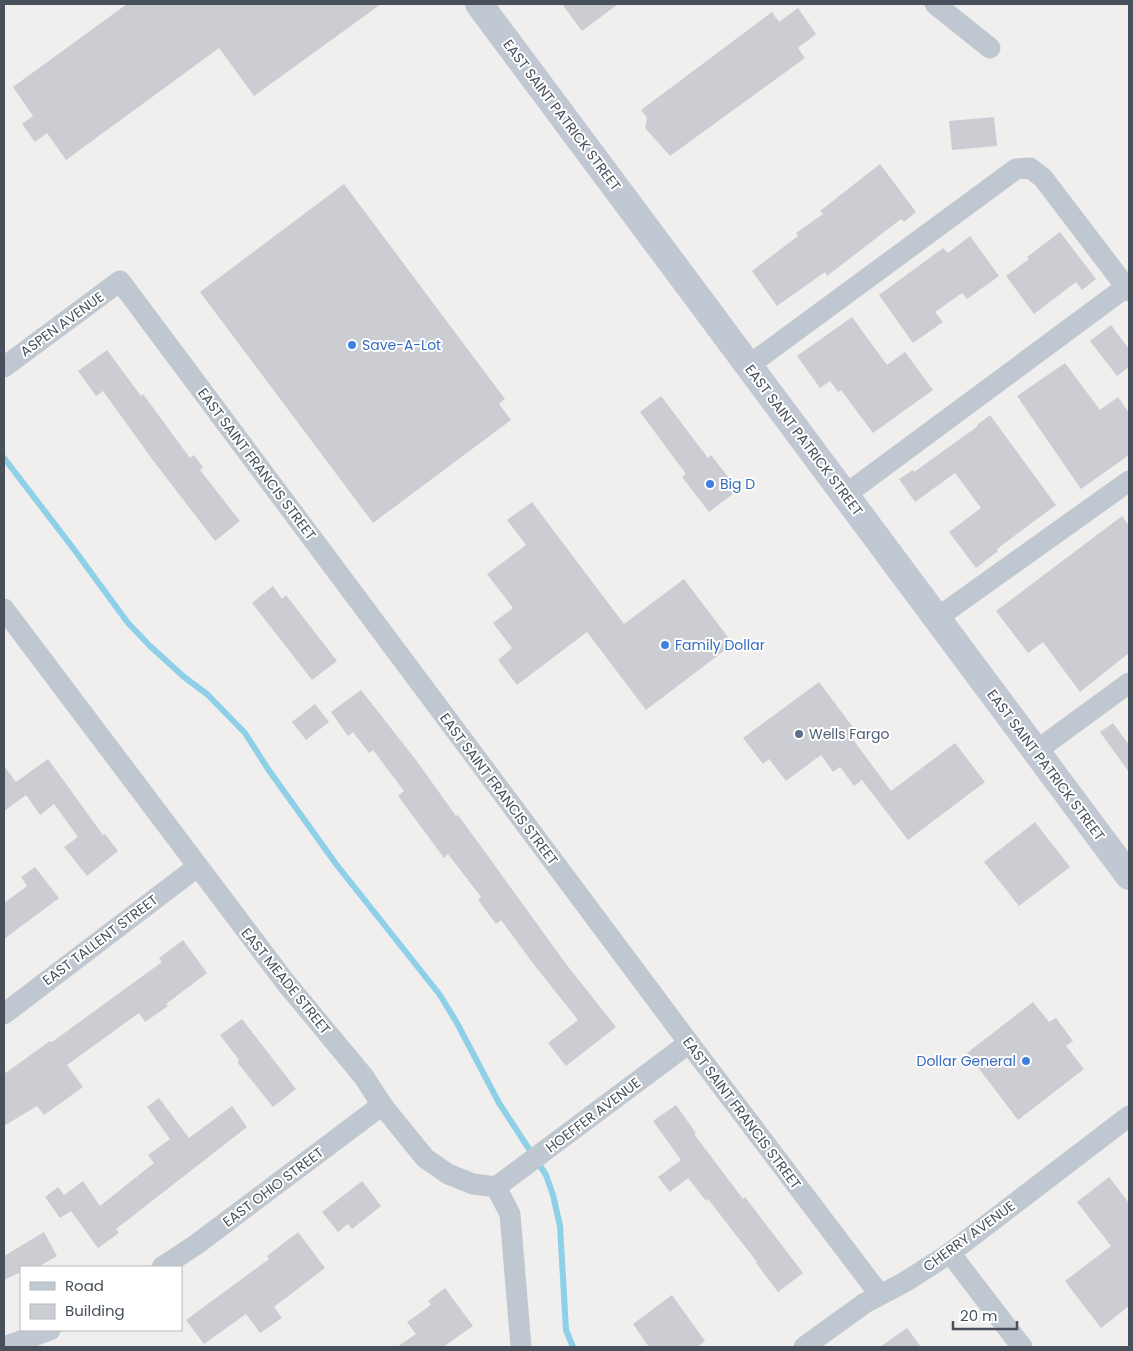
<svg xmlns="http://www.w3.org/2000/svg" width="1133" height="1351" font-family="Poppins,sans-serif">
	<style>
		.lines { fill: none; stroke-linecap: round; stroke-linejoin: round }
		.stream { stroke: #8dd0e8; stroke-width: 6 }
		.building { fill: #cbcdd3 }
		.street { stroke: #bfc8d0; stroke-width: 21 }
		.secondary { stroke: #c0c8d4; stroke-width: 28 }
		.shop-dot { fill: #3f7fe0; stroke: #fff; stroke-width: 2 }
		.service-dot { fill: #5c6f8a; stroke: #fff; stroke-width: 2 }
		.labels { text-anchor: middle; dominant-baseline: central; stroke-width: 4; stroke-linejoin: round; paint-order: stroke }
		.street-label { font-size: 14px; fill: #47505b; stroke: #fff }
		.shop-label { font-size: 14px; fill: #366cbe; stroke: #fff; text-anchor: start }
		.service-label { font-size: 14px; fill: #4e5e75; stroke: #fff; text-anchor: start }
	</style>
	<rect width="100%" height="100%" fill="#f1eeee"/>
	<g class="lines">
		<!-- stream -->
		<path class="stream" d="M 4,458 L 73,548 L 128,623 L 150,646 L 184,677 L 207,694 L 245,733 L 268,769 L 336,864 L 440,995 L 457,1023 L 499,1103 L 546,1175 L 553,1195 L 560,1226 L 566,1330 L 573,1347"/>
	</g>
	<!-- building -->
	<g class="building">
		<path d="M 127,4 L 381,4 L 254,96 L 219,48 L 66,160 L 47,133 L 35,142 L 22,124 L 33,116 L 13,87 Z"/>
		<path d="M 562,4 L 618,4 L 582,31 Z"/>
		<path d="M 798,8 L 816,34 L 798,48 L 805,58 L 670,156 L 645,128 L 647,118 L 641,110 L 772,12 L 779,22 Z"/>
		<path d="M 994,117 L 997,146 L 952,150 L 949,121 Z"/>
		<path d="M 880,164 L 916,212 L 904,222 L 901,219 L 827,276 L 825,272 L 777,306 L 752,271 L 798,236 L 796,233 L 823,214 L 820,211 Z"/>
		<path d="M 344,184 L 505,399 L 499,404 L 511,420 L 373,523 L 200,292 Z"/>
		<path d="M 1060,232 L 1096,279 L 1082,290 L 1076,282 L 1034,314 L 1006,276 L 1029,259 L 1027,257 Z"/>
		<path d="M 970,236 L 999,276 L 967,299 L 962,293 L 935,312 L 943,322 L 913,343 L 879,295 L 943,248 L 948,253 Z"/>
		<path d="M 852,317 L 887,365 L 905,352 L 933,390 L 873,433 L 841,390 L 838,392 L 830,381 L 820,388 L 797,356 Z"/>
		<path d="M 1111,325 L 1129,349 L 1129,367 L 1117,376 L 1090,341 Z"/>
		<path d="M 107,350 L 141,396 L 143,394 L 190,458 L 194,455 L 203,467 L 200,470 L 240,521 L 215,541 L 152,459 L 103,391 L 96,396 L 78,371 Z"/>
		<path d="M 1065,363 L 1100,410 L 1118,397 L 1129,413 L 1129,455 L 1081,489 L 1017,396 Z"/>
		<path d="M 661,396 L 708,458 L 711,455 L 738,490 L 709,512 L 682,477 L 686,474 L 640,412 Z"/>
		<path d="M 990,415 L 1056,505 L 997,549 L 998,551 L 976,568 L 949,532 L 981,508 L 955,473 L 915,502 L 899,479 L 913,470 L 914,472 L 978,426 L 977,425 Z"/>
		<path d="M 532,502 L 624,624 L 684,579 L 733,644 L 646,710 L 587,632 L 517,685 L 498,660 L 512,648 L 493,623 L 513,608 L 487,574 L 526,545 L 507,520 Z"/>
		<path d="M 1122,516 L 1129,526 L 1129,653 L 1080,692 L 1043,642 L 1028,653 L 996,611 Z"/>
		<path d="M 273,586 L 282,599 L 286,595 L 337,661 L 312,680 L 252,603 Z"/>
		<path d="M 819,682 L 855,730 L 849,734 L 891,791 L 955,743 L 985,782 L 908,840 L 862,780 L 854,786 L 840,767 L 833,772 L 821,755 L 786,781 L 769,759 L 763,764 L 743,738 Z"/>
		<path d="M 361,690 L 416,760 L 456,816 L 458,815 L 488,856 L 566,964 L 616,1027 L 566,1066 L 548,1043 L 578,1020 L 535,966 L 501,920 L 496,924 L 478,900 L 481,897 L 448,854 L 444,858 L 398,796 L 404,791 L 373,750 L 369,753 L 353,732 L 348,736 L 331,712 Z"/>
		<path d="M 315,704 L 329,722 L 306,740 L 292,722 Z"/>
		<path d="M 1113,723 L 1129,745 L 1129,772 L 1100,732 Z"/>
		<path d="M 48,759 L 103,835 L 105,834 L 118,851 L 87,876 L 64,847 L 78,837 L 54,804 L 40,815 L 26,795 L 4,811 L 4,766 L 16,782 Z"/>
		<path d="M 1035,822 L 1070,867 L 1019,906 L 984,862 Z"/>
		<path d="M 35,867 L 59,898 L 4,939 L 4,903 L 27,886 L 21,877 Z"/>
		<path d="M 183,940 L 207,973 L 166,1004 L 168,1006 L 145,1022 L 139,1013 L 67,1065 L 83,1087 L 44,1115 L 37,1106 L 4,1126 L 4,1074 L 50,1041 L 52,1042 L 162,962 L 159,958 Z"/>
		<path d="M 1033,1002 L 1049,1022 L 1056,1018 L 1073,1041 L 1066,1046 L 1084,1069 L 1018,1120 L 967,1053 Z"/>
		<path d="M 242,1019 L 296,1089 L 273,1107 L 237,1062 L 239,1060 L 220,1035 Z"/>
		<path d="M 159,1098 L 189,1138 L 232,1106 L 247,1127 L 116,1229 L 119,1233 L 98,1248 L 71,1211 L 60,1218 L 45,1197 L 58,1187 L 64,1195 L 83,1181 L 100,1206 L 154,1163 L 148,1155 L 170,1139 L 147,1107 Z"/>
		<path d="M 676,1105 L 696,1133 L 694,1134 L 743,1199 L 745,1197 L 803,1273 L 778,1292 L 756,1263 L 757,1262 L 708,1199 L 706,1201 L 688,1178 L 670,1192 L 658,1177 L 681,1160 L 653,1121 Z"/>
		<path d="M 1109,1177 L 1129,1203 L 1129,1306 L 1101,1328 L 1065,1281 L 1111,1246 L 1077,1202 Z"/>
		<path d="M 362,1181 L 381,1206 L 352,1229 L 348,1224 L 338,1232 L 322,1212 Z"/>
		<path d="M 44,1232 L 57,1256 L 38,1267 L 21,1267 L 21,1272 L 4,1280 L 4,1256 Z"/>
		<path d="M 298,1232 L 325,1268 L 274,1307 L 282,1318 L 260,1333 L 246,1314 L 204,1344 L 186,1320 L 269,1259 L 267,1256 Z"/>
		<path d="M 445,1288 L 473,1326 L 443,1347 L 397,1347 L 416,1334 L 407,1322 L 431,1305 L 428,1301 Z"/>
		<path d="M 672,1295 L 705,1341 L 697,1347 L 649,1347 L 633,1324 Z"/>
		<path d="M 907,1328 L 921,1347 L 880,1347 Z"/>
	</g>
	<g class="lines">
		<!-- street -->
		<g class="street">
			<path d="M 935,4 L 990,48"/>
			<path d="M 748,366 L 1016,169 L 1030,168 L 1043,178 L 1129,291"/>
			<path d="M 4,367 L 120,281 L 689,1043 L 880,1295"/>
			<path d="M 845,495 L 1126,287"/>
			<path d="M 4,609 L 286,983 L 364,1077 L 382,1105 L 425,1158 L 448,1174 L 473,1184 L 496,1187 L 510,1214 L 521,1347"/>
			<path d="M 937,618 L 1129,481"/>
			<path d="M 1036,751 L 1129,683"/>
			<path d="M 4,1014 L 197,867"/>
			<path d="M 496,1187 L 689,1043"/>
			<path d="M 950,1253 L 1022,1347"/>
			<path d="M 162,1267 L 197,1244 L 382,1105"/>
			<path d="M 4,1347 L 50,1330"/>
			<path d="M 804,1347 L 865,1303 L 905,1282 L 950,1253 L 1129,1116"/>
		</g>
		<!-- secondary -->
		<path class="secondary" d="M 479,4 L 1129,876"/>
	</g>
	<!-- markers -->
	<g class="shop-dot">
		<circle cx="352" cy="345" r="5"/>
		<circle cx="710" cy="484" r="5"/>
		<circle cx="665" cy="645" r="5"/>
		<circle cx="1026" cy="1061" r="5"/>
	</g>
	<circle class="service-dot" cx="799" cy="734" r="5"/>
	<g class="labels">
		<!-- street labels -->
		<g class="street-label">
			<text transform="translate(562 115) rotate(53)">EAST SAINT PATRICK STREET</text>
			<text transform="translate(62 324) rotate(-36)">ASPEN AVENUE</text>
			<text transform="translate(804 440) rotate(53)">EAST SAINT PATRICK STREET</text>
			<text transform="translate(257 464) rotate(53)">EAST SAINT FRANCIS STREET</text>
			<text transform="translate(1046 765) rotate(53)">EAST SAINT PATRICK STREET</text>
			<text transform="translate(499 789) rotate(53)">EAST SAINT FRANCIS STREET</text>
			<text transform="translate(100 940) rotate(-37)">EAST TALLENT STREET</text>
			<text transform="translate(286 981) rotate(51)">EAST MEADE STREET</text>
			<text transform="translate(742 1113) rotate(53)">EAST SAINT FRANCIS STREET</text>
			<text transform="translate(593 1115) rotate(-37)">HOEFFER AVENUE</text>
			<text transform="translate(273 1187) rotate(-37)">EAST OHIO STREET</text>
			<text transform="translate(969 1236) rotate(-36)">CHERRY AVENUE</text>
		</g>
		<!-- shop labels -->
		<g class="shop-label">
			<text x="362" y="345">Save-A-Lot</text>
			<text x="720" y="484">Big D</text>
			<text x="675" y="645">Family Dollar</text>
			<text x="1016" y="1061" text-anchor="end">Dollar General</text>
		</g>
		<!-- service labels -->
		<g class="service-label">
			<text x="809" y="734">Wells Fargo</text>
		</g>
	</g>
	<!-- border -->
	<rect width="1133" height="1351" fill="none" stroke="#47505b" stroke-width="10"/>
	<!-- legend -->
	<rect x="20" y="1266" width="162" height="65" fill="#ffffff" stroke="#b5b9bd"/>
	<rect x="30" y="1282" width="25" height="8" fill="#c0c8d4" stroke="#b5b9bd"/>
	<text x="65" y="1291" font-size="15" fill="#47505b">Road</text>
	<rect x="30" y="1304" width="25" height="15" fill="#cbcdd3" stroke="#b5b9bd"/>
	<text x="65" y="1316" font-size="15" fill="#47505b">Building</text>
	<!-- scale -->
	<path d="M953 1321v8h64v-8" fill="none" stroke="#47505b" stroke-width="2.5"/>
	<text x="960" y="1321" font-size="15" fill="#47505b" stroke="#ffffff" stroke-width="4" paint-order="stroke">20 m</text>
</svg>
